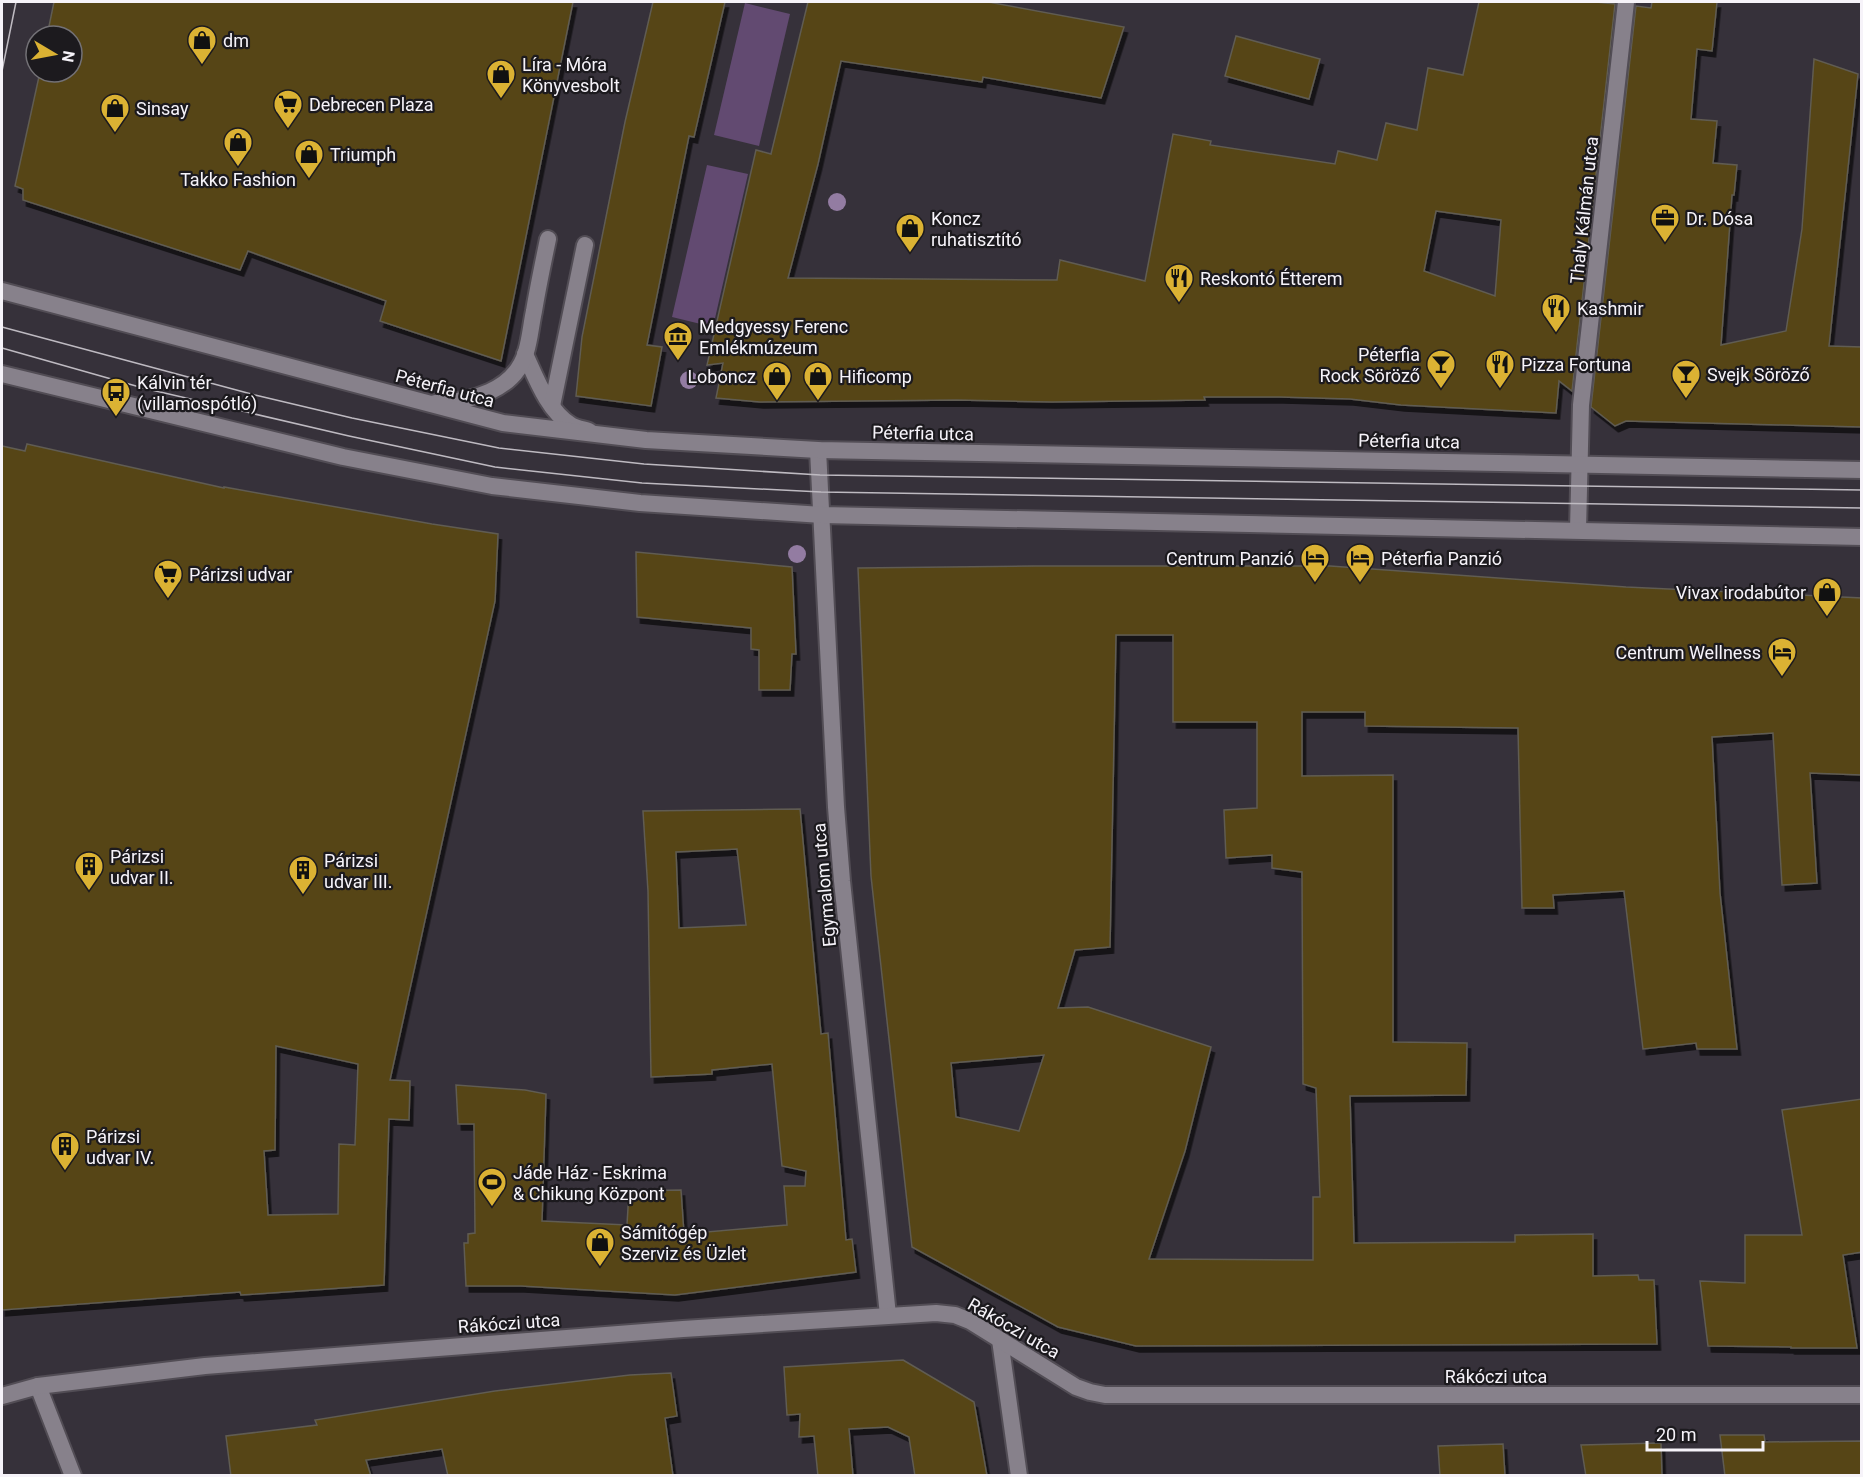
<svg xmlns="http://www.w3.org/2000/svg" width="1863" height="1477" font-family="Roboto,sans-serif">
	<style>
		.green { fill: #624a71 }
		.building { fill: #564513; stroke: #605c52; stroke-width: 1.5; fill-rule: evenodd; filter: url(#shadow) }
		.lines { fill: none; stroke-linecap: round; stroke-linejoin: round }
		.service-casing { stroke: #524d55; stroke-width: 20 }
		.minor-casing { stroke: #524d55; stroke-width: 20 }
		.tertiary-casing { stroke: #524d55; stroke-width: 20 }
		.service { stroke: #87818b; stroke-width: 16 }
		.minor { stroke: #87818b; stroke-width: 16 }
		.tertiary { stroke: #87818b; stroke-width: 16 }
		.tram { stroke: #bebac1; stroke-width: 1.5 }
		.tree { fill: #937ca2 }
		.labels { text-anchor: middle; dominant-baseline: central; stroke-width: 4.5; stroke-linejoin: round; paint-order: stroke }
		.poi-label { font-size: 18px; fill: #f6f3f9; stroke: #1c1a1e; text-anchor: start }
		.street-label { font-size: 18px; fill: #f6f3f9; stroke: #1c1a1e }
	</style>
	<defs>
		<filter id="shadow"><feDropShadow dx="3.5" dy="6" stdDeviation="0" flood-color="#0009"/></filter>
	</defs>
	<rect width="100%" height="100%" fill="#36313a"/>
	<!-- green -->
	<g class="green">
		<path d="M 745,3 L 790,14 L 759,146 L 714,135 Z"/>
		<path d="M 707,165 L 748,174 L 713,327 L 672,317 Z"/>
	</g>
	<!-- building -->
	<g class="building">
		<path d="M 54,2 L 573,2 L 501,361 L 380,321 L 386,301 L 248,251 L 240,270 L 23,200 L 23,189 L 15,186 L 40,72 L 72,72 L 72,36 L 47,36 Z"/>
		<path d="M 653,2 L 725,2 L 694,137 L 689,136 L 647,345 L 662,347 L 651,406 L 576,396 L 582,337 L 625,122 Z"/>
		<path d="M 808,2 L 988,2 L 1124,27 L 1101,98 L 983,77 L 982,82 L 841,61 L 818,164 L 788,278 L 1057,280 L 1060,260 L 1145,281 L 1173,134 L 1211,141 L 1210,145 L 1335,164 L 1338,151 L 1377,160 L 1386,123 L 1417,130 L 1428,68 L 1463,75 L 1479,2 L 1595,2 L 1615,4 L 1572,391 L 1559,381 L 1556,413 L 1401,405 L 1350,399 L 1280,397 L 1204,397 L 1205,400 L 1052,402 L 957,400 L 760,402 L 716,398 L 723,363 L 707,365 L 756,150 L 771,154 ZM 1436,211 L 1501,220 L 1495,296 L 1424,271 Z"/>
		<path d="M 1652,2 L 1717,2 L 1712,51 L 1697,49 L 1691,119 L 1717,121 L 1713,163 L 1737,165 L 1734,195 L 1732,195 L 1721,345 L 1786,331 L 1802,229 L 1814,59 L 1858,74 L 1829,346 L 1862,347 L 1862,427 L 1626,421 L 1615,426 L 1591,407 L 1636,6 L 1651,8 Z"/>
		<path d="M 1236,36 L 1320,59 L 1309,99 L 1225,76 Z"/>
		<path d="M 27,444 L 224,488 L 224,487 L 432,524 L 498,534 L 495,601 L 390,1080 L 410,1081 L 409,1120 L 389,1119 L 384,1285 L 241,1295 L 240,1292 L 2,1310 L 2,446 L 25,451 ZM 276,1046 L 358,1064 L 355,1145 L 339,1144 L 338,1214 L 268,1215 L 264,1151 L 275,1150 Z"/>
		<path d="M 636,552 L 792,567 L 796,654 L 792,654 L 790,690 L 759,690 L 759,650 L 751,649 L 751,628 L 637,617 Z"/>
		<path d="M 1035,566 L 1330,566 L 1626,587 L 1862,598 L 1862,775 L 1810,773 L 1817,883 L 1782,885 L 1773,733 L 1712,737 L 1720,893 L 1737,1049 L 1697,1049 L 1696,1043 L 1643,1049 L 1624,891 L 1553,895 L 1554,908 L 1522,908 L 1518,728 L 1365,726 L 1365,712 L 1302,712 L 1302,776 L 1393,775 L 1393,1042 L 1467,1043 L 1466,1095 L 1350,1096 L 1354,1243 L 1515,1242 L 1515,1235 L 1593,1234 L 1593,1276 L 1638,1275 L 1639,1280 L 1654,1280 L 1657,1344 L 1136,1346 L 1058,1327 L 912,1247 L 871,876 L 858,568 ZM 1116,635 L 1173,635 L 1173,722 L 1257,722 L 1257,808 L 1224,810 L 1226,858 L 1272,855 L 1272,868 L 1302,872 L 1303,1084 L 1316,1088 L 1320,1197 L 1313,1197 L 1313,1260 L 1149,1259 L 1185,1151 L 1211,1047 L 1088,1007 L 1058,1008 L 1075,950 L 1110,947 ZM 1044,1055 L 1019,1131 L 956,1117 L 951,1063 Z"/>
		<path d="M 800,809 L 821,1034 L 828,1033 L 846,1240 L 852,1239 L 856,1272 L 675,1295 L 521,1286 L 466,1286 L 464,1243 L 468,1243 L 468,1234 L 475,1233 L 474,1124 L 458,1124 L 456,1085 L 525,1090 L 546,1094 L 542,1221 L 627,1225 L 629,1191 L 681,1190 L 684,1234 L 787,1225 L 784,1186 L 805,1186 L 806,1171 L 782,1166 L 772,1064 L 712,1070 L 712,1074 L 651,1077 L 648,891 L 643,811 ZM 737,849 L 746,925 L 679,928 L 676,852 Z"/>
		<path d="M 1862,1099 L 1862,1252 L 1843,1255 L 1857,1348 L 1791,1348 L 1791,1347 L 1708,1346 L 1700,1281 L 1745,1283 L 1745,1235 L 1802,1235 L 1782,1110 Z"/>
		<path d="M 903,1360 L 974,1402 L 987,1476 L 915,1476 L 909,1437 L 888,1427 L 849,1429 L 853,1476 L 818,1476 L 814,1436 L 799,1437 L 800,1414 L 787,1415 L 784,1367 Z"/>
		<path d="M 671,1373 L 677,1416 L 665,1418 L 673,1476 L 448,1476 L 442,1449 L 366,1460 L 371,1476 L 231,1476 L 226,1436 L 317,1425 L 315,1420 L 495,1391 L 630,1375 Z"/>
		<path d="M 1720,1435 L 1764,1435 L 1765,1442 L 1862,1441 L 1862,1476 L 1725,1476 Z"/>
		<path d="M 1661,1443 L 1662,1476 L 1586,1476 L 1581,1445 Z"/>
		<path d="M 1503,1444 L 1505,1476 L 1440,1476 L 1438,1446 Z"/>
	</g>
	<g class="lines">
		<!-- service casing -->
		<g class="service-casing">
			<g id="service">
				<path d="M 525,354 C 536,378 548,411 571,425 C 576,428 583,429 589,431"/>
				<path d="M 435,403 C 470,402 515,391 526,352 C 530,339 531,325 534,311 C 538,287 543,263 548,239"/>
				<path d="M 552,406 L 585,245"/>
			</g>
		</g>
		<!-- minor casing -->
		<g class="minor-casing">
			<g id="minor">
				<path d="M 818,450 L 836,807 L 842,881 L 888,1315"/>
				<path d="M 1578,530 L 1581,405 L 1626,2"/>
				<path d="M 1000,1340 L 1019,1476"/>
				<path d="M 38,1386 L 73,1476"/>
				<path d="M 2,1396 L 38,1386 L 205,1366 L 683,1329 L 936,1313 L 955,1315 L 970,1321 L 1076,1387 L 1090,1392 L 1105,1395 L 1862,1395"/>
			</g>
		</g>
		<!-- tertiary casing -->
		<g class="tertiary-casing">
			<g id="tertiary">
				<path d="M 2,291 L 503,423 L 646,440 L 818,450 L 1862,470"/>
				<path d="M 2,374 L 343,457 L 492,486 L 640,503 L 822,515 L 1862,537"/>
			</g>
		</g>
		<!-- service -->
		<use href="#service" class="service"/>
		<!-- minor -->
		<use href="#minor" class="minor"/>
		<!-- tertiary -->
		<use href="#tertiary" class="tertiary"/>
		<!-- tram -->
		<g class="tram">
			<path d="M 2,71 L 16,2"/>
			<path d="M 2,327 L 255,395 L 352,418 L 499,448 L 644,464 L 820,475 L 1862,490"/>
			<path d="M 2,348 L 143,388 L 349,436 L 495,467 L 642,483 L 821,492 L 1862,508"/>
		</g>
	</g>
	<!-- trees -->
	<g class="tree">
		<circle cx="837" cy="202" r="9"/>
		<circle cx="689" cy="380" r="9"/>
		<circle cx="797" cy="554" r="9"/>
	</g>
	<!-- icons -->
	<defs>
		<g id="shop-pin" transform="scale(1.5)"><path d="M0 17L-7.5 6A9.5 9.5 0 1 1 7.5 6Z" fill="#dbb233" stroke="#1c1a1e"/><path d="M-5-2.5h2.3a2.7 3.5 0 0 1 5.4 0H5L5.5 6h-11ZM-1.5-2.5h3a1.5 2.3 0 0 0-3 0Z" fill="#111"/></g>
		<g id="supermarket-pin" transform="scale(1.5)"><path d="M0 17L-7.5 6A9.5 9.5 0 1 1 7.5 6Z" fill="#dbb233" stroke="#1c1a1e"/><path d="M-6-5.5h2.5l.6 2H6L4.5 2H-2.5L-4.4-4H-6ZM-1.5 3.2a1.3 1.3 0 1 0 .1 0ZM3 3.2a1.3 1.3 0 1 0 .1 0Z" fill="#111"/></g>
		<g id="office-pin" transform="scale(1.5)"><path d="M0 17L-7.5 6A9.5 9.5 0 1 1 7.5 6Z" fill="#dbb233" stroke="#1c1a1e"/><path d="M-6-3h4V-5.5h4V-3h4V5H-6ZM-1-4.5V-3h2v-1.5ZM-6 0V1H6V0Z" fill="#111"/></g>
		<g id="restaurant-pin" transform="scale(1.5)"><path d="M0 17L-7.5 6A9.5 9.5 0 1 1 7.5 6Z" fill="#dbb233" stroke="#1c1a1e"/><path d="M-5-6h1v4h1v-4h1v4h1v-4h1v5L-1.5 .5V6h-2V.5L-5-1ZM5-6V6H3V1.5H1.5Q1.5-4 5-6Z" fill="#111"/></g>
		<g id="museum-pin" transform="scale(1.5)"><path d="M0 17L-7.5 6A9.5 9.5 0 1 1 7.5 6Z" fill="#dbb233" stroke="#1c1a1e"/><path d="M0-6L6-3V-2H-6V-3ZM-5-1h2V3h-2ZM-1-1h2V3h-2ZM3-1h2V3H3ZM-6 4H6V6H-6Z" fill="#111"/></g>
		<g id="bar-pin" transform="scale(1.5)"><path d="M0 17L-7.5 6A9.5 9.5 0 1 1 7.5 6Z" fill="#dbb233" stroke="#1c1a1e"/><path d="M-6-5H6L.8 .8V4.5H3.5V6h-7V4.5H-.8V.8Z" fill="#111"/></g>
		<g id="bus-pin" transform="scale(1.5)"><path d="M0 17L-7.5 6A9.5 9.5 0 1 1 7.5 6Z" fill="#dbb233" stroke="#1c1a1e"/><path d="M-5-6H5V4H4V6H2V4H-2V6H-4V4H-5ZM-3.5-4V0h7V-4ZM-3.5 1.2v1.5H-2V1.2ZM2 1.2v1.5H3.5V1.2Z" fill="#111"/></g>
		<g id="hotel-pin" transform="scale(1.5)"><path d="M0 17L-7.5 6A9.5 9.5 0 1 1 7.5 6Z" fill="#dbb233" stroke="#1c1a1e"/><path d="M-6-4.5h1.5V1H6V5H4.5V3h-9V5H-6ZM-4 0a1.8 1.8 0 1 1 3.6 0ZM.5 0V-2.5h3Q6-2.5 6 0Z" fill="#111"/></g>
		<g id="building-pin" transform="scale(1.5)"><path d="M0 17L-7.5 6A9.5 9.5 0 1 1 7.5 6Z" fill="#dbb233" stroke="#1c1a1e"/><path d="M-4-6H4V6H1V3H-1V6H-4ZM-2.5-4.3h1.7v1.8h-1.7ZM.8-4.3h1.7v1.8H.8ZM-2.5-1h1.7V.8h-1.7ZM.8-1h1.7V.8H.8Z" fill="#111"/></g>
		<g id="stadium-pin" transform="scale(1.5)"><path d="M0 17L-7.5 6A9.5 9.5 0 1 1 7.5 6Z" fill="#dbb233" stroke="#1c1a1e"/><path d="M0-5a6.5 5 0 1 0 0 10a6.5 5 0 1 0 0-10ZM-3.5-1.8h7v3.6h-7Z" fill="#111"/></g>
	</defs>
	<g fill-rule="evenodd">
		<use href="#shop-pin" x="202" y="40"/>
		<use href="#shop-pin" x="501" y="74"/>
		<use href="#supermarket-pin" x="288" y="104"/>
		<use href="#shop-pin" x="115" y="108"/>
		<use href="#shop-pin" x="238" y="142"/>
		<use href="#shop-pin" x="309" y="154"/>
		<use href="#office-pin" x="1665" y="218"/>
		<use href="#shop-pin" x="910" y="228"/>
		<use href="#restaurant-pin" x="1179" y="278"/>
		<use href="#restaurant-pin" x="1556" y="308"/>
		<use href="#museum-pin" x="678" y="336"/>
		<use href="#bar-pin" x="1441" y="364"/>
		<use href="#restaurant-pin" x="1500" y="364"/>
		<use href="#bar-pin" x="1686" y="374"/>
		<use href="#shop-pin" x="777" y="376"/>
		<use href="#shop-pin" x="818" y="376"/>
		<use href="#bus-pin" x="116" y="392"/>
		<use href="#hotel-pin" x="1315" y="558"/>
		<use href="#hotel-pin" x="1360" y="558"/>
		<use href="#supermarket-pin" x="168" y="574"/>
		<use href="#shop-pin" x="1827" y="592"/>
		<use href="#hotel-pin" x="1782" y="652"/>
		<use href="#building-pin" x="89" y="866"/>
		<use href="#building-pin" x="303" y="870"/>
		<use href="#building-pin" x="65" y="1146"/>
		<use href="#stadium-pin" x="492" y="1182"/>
		<use href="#shop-pin" x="600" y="1242"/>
	</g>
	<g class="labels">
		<!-- poi labels -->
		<g class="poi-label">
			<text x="223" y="40">dm</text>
			<text x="522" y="64">Líra - Móra<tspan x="522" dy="21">Könyvesbolt</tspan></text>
			<text x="309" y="104">Debrecen Plaza</text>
			<text x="136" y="108">Sinsay</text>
			<text x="330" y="154">Triumph</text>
			<text x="238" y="179" text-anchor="middle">Takko Fashion</text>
			<text x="931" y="218">Koncz<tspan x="931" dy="21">ruhatisztító</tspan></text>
			<text x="1686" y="218">Dr. Dósa</text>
			<text x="1200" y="278">Reskontó Étterem</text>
			<text x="1577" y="308">Kashmir</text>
			<text x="699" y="326">Medgyessy Ferenc<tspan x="699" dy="21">Emlékmúzeum</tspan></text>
			<text x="1420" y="354" text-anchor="end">Péterfia<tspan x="1420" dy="21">Rock Söröző</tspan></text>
			<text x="1521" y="364">Pizza Fortuna</text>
			<text x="1707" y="374">Svejk Söröző</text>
			<text x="756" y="376" text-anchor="end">Loboncz</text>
			<text x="839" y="376">Hificomp</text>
			<text x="137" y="382">Kálvin tér<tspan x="137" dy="21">(villamospótló)</tspan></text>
			<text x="1294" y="558" text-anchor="end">Centrum Panzió</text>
			<text x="1381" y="558">Péterfia Panzió</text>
			<text x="189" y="574">Párizsi udvar</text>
			<text x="1806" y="592" text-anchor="end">Vivax irodabútor</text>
			<text x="1761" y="652" text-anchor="end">Centrum Wellness</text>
			<text x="110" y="856">Párizsi<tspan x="110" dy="21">udvar II.</tspan></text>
			<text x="324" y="860">Párizsi<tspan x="324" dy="21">udvar III.</tspan></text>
			<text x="86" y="1136">Párizsi<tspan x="86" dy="21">udvar IV.</tspan></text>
			<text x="513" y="1172">Jáde Ház - Eskrima<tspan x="513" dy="21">&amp; Chikung Központ</tspan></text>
			<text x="621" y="1232">Sámítógép<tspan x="621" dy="21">Szerviz és Üzlet</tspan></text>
		</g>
		<!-- street labels -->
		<g class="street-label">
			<text transform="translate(1584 210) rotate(-84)">Thaly Kálmán utca</text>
			<text transform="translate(445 388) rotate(15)">Péterfia utca</text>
			<text transform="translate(923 433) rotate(1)">Péterfia utca</text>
			<text transform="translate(1409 441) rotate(1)">Péterfia utca</text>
			<text transform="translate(824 885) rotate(-95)">Egymalom utca</text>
			<text transform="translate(509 1323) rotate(-4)">Rákóczi utca</text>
			<text transform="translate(1014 1328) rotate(30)">Rákóczi utca</text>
			<text x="1496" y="1376">Rákóczi utca</text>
		</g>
	</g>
	<!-- border -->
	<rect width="1863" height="1477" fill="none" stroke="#f6f3f9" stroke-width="6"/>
	<!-- north arrow -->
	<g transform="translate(54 54) rotate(100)"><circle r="28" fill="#1c1a1e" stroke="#737176" stroke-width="1.5"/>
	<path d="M0-4.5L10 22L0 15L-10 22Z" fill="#dbb233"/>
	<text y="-9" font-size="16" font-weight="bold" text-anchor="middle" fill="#f6f3f9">N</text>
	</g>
	<!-- scale -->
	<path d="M1647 1441v9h116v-9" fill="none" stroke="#f6f3f9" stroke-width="3"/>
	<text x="1656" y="1441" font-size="18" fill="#f6f3f9" stroke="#1c1a1e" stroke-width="4.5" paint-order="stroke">20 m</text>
</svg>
